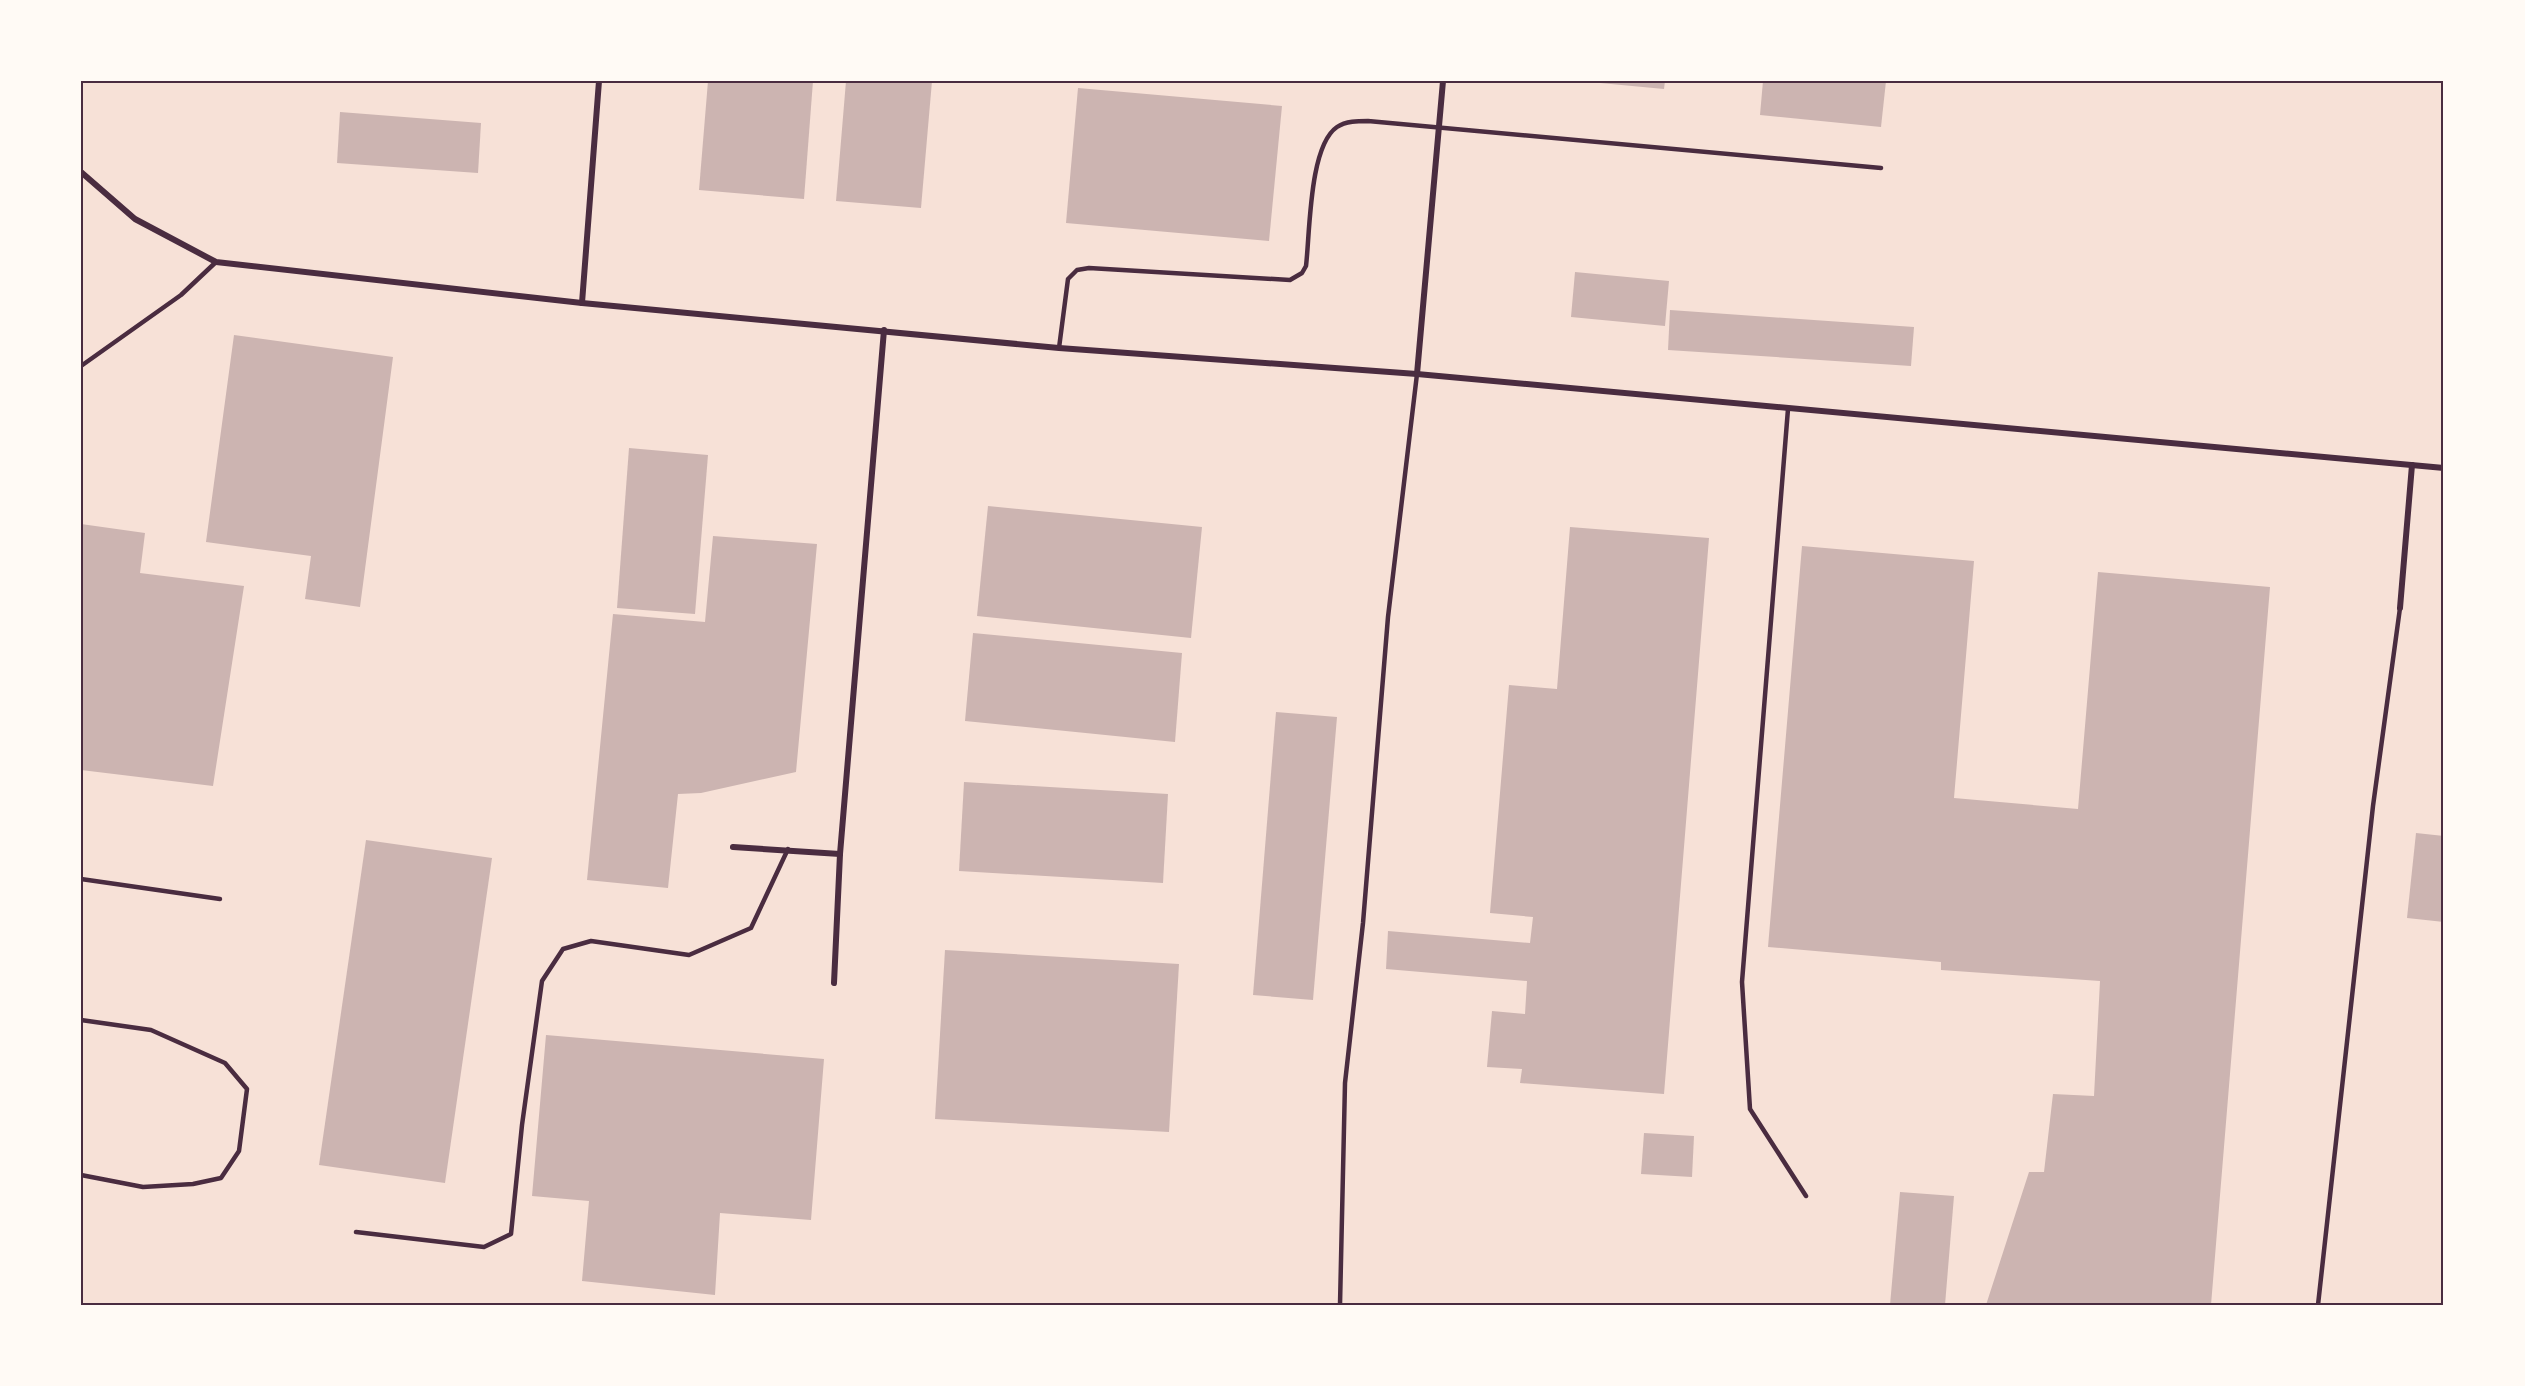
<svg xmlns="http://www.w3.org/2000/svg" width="2525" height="1386" font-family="Mulish,sans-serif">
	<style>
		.building { fill: #ccb4b1 }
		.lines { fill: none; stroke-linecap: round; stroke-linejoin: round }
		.service { stroke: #4a2c40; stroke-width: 4.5 }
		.minor { stroke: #4a2c40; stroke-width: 6 }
		.neatline { fill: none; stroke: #4a2c40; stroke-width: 2 }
	</style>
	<rect width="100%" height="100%" fill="#f7e1d7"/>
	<!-- building -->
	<g class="building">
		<path d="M 708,81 L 813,81 L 804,199 L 699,190 Z"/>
		<path d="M 846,81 L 932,81 L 921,208 L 836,201 Z"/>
		<path d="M 1579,81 L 1665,81 L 1664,89 Z"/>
		<path d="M 1763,81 L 1886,81 L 1881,127 L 1760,115 Z"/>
		<path d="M 1078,88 L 1282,106 L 1269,241 L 1066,223 Z"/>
		<path d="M 340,112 L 481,123 L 478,173 L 337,163 Z"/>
		<path d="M 1575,272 L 1669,281 L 1665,326 L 1571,317 Z"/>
		<path d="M 1670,310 L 1914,327 L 1911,366 L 1668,350 Z"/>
		<path d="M 234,335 L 393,357 L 360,607 L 305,599 L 311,556 L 206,542 Z"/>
		<path d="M 629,448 L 708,455 L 695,614 L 617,608 Z"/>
		<path d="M 988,506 L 1202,527 L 1191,638 L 977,616 Z"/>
		<path d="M 81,524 L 145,533 L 140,573 L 244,586 L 213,786 L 81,770 Z"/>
		<path d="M 1570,527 L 1709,538 L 1664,1094 L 1520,1083 L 1522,1069 L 1487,1067 L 1492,1011 L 1525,1014 L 1527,981 L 1386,969 L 1388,931 L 1530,943 L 1533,917 L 1490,913 L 1509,685 L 1557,689 Z"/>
		<path d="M 713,536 L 817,544 L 796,772 L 701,793 L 678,794 L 668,888 L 587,880 L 613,614 L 705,622 Z"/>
		<path d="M 1802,546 L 1974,561 L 1954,798 L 2078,809 L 2098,572 L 2270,587 L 2211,1305 L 1986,1305 L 2029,1172 L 2044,1172 L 2053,1094 L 2094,1096 L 2100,981 L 1941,970 L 1941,962 L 1768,947 Z"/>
		<path d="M 973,633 L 1182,653 L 1175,742 L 965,721 Z"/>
		<path d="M 1276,712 L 1337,717 L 1313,1000 L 1253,995 Z"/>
		<path d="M 964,782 L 1168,794 L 1163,883 L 959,871 Z"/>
		<path d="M 2416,833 L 2444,836 L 2444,922 L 2407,918 Z"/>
		<path d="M 366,840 L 492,858 L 445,1183 L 319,1165 Z"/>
		<path d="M 945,950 L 1179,964 L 1169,1132 L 935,1119 Z"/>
		<path d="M 546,1035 L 824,1059 L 811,1220 L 720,1213 L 715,1295 L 582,1281 L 589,1201 L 532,1196 Z"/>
		<path d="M 1644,1133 L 1694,1136 L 1692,1177 L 1641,1174 Z"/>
		<path d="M 1900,1192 L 1954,1196 L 1945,1305 L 1890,1305 Z"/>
	</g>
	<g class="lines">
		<!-- service -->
		<g class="service">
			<path d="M 1059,348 L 1068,279 L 1077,270 L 1089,268 L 1290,280 L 1302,273 L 1306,266 C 1310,233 1309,146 1337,127 C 1346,121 1358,121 1368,121 L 1881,168"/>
			<path d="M 81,366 L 181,295 L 216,262"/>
			<path d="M 1788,409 L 1742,982 L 1750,1109 L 1806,1196"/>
			<path d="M 81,879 L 220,899"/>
			<path d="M 81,1020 L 151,1030 L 225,1063 L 247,1089 L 239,1151 L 221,1178 L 193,1184 L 143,1187 L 81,1175"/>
			<path d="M 356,1232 L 484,1247 L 511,1234 L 522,1125 L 542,981 L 563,949 L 591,941 L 689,955 L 751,928 L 788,849"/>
			<path d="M 1340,1305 L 1345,1083 L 1363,923 L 1388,617 L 1417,374"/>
			<path d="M 2318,1305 L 2373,806 L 2400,608"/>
		</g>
		<!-- minor -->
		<g class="minor">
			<path d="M 81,172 L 135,219 L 216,262 L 582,303 L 1059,348 L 1417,374 L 2444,468"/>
			<path d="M 582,303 L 599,81"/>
			<path d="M 1417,374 L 1443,81"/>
			<path d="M 2400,608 L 2412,465"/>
			<path d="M 733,847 L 840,854"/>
			<path d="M 834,983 L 840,854 L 884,330"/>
		</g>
	</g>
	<!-- border -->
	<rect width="2525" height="1386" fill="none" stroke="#fffaf5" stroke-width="165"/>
	<rect x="82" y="82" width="2360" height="1222" class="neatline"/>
</svg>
